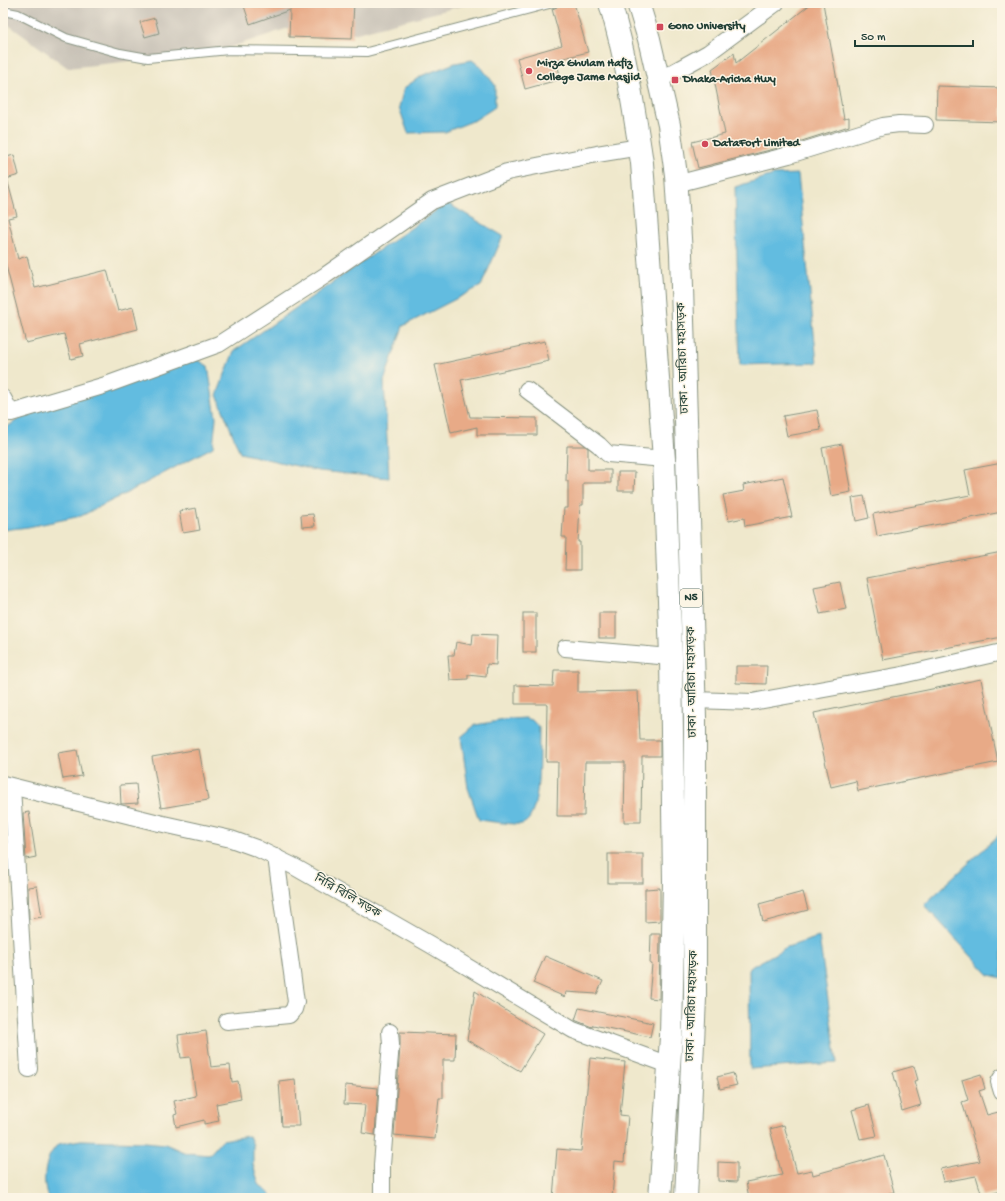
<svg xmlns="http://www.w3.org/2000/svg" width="1005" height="1201" font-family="'Gochi Hand','Noto Sans Bengali',sans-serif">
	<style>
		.industrial { fill: #c9c3b8 }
		.water { fill: #62bce0; stroke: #407c8a }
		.building { fill: #e8aa87 }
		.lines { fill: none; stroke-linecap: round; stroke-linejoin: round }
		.lane-casing { stroke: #879280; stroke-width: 10 }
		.street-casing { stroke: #879280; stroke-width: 18 }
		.highway-casing { stroke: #879280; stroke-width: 24 }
		.lane { stroke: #fff; stroke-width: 8 }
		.street { stroke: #fff; stroke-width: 16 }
		.highway { stroke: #fff; stroke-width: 22 }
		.poi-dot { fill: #d1495b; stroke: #fcf5e5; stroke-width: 1.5 }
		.labels { text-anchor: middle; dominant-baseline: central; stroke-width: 3; stroke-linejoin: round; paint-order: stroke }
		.shield { fill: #fcf5e5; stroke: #617469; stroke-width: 1 }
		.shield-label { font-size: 11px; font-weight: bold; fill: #1f3d34 }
		.poi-label { font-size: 12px; font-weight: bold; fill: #1f3d34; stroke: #fcf5e5; text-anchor: start }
		.street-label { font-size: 12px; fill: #1f3d34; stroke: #fcf5e5 }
	</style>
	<rect width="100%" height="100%" fill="#fcf5e5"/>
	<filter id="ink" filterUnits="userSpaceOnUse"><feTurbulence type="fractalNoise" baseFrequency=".025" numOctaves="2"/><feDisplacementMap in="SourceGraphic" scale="8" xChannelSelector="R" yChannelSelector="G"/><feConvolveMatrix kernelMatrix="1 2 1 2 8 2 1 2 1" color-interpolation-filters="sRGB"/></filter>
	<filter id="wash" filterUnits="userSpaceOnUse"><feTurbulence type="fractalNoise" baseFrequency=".012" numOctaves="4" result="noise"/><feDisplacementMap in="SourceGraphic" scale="16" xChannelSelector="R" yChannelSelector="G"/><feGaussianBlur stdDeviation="0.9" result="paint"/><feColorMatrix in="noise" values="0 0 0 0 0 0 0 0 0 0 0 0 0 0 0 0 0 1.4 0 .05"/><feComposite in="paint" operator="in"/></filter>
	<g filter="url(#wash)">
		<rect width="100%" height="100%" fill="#efe8cc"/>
		<!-- industrial -->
		<path class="industrial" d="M 3,3 L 473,3 L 353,34 L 301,24 L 219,51 L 68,68 L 3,21 Z"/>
		<!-- water -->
		<g class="water">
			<path d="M 472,60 L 481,67 L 495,85 L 495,107 L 475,120 L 445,132 L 408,133 L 399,107 L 404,88 L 421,76 L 455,63 Z"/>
			<path d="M 798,174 L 817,363 L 740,365 L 735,187 L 773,175 Z"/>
			<path d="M 447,203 L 503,236 L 481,286 L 403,326 L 384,381 L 389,478 L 319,471 L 240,453 L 217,395 L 234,351 Z"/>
			<path d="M 194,358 L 208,366 L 216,418 L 213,447 L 123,495 L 81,516 L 28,527 L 3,530 L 3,430 L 27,413 Z"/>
			<path d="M 525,718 L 532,720 L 539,728 C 538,746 543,819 522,824 C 515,825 487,821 479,820 L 468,788 L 461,737 L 475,725 L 511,719 Z"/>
			<path d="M 1002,832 L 1002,978 L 989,975 L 924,905 Z"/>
			<path d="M 819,937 L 837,1063 L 750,1069 L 749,968 L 787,947 Z"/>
			<path d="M 249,1136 L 253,1145 L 253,1165 L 259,1184 L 271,1195 L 271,1198 L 48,1198 C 43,1186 44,1169 49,1157 C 51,1152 55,1148 58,1144 L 81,1140 L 145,1142 L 165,1144 L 186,1153 L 209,1155 L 222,1140 Z"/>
		</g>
		<g id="blocks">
			<!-- building -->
			<g class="building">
				<path d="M 243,3 L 354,3 L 352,39 L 289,37 L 290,10 L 250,24 Z"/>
				<path d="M 558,3 L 574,3 L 588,52 L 556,60 L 561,79 L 525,89 L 517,58 L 562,45 L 552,9 L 557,7 Z"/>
				<path d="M 812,3 L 823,3 L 844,119 L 849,118 L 849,126 L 786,146 L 698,168 L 692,142 L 725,134 L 712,69 L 734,53 L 736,63 Z"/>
				<path d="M 155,18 L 159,33 L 145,37 L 140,22 Z"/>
				<path d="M 937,86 L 1002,88 L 1002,122 L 936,120 Z"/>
				<path d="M 14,155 L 19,175 L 6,179 L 7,179 L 17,216 L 8,218 L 18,259 L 27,256 L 35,288 L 107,270 L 118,311 L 133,307 L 138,329 L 80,344 L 83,356 L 71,359 L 64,334 L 26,343 L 3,254 L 3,158 Z"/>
				<path d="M 545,341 L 549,361 L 461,380 L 470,417 L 537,418 L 537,435 L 477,435 L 477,427 L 451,433 L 435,365 Z"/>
				<path d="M 817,410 L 821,430 L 787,436 L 783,416 Z"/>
				<path d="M 842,444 L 851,492 L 831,496 L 822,448 Z"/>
				<path d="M 567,446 L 585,446 L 588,448 L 588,470 L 611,470 L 611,483 L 583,483 L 583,505 L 580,505 L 578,542 L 580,542 L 580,570 L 565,570 L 566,537 L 562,537 L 564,508 L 568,508 L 568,481 L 566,481 Z"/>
				<path d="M 1002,463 L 1002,512 L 877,536 L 873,514 L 970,495 L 965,470 Z"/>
				<path d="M 618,472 L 635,472 L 634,491 L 618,491 Z"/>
				<path d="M 783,477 L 792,517 L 745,526 L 744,518 L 729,521 L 723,495 L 744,491 L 743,485 Z"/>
				<path d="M 864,496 L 869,518 L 856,521 L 852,498 Z"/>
				<path d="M 196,508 L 200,530 L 183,533 L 179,511 Z"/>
				<path d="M 313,514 L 315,526 L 302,527 L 301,515 Z"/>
				<path d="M 1002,552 L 1002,637 L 883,660 L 867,578 Z"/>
				<path d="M 840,582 L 846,609 L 820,614 L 814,587 Z"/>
				<rect x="523" y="613" width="13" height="39"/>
				<rect x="599" y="613" width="17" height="25"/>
				<path d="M 473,634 L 497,635 L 496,665 L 487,664 L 486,677 L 468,675 L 468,679 L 450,680 L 448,655 L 454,655 L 456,642 L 472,645 Z"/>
				<path d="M 736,666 L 767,666 L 766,684 L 736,683 Z"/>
				<path d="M 554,670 L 578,670 L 578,692 L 638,691 L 640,740 L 660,740 L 660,756 L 642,756 L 641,822 L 624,822 L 625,762 L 585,762 L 584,816 L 557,816 L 558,762 L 546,762 L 547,704 L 515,704 L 515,685 L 553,686 Z"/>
				<path d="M 981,679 L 998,762 L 858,791 L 856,781 L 831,787 L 814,713 Z"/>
				<path d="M 199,749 L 208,800 L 161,808 L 152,757 Z"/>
				<path d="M 77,750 L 82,776 L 63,779 L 58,753 Z"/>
				<path d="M 136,784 L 138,803 L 121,804 L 120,785 Z"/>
				<path d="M 29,812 L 36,857 L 26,859 L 23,813 Z"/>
				<rect x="608" y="854" width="35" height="29"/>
				<path d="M 37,886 L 42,917 L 29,919 L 28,887 Z"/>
				<path d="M 660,888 L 660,921 L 645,922 L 645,889 Z"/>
				<path d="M 803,892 L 808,910 L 763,922 L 759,904 Z"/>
				<path d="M 651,934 L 660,934 L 659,999 L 649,998 L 652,964 L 650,964 Z"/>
				<path d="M 545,956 L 603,981 L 597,994 L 566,992 L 565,997 L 533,983 Z"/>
				<path d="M 475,991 L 543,1034 L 520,1071 L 467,1040 Z"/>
				<path d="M 579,1008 L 653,1023 L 650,1037 L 593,1025 L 592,1027 L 577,1021 L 575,1020 Z"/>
				<path d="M 206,1031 L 211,1067 L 230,1065 L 232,1082 L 238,1081 L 241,1099 L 216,1104 L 219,1121 L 204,1124 L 204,1120 L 176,1127 L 174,1115 L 177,1114 L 174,1101 L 196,1096 L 190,1057 L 181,1058 L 178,1035 Z"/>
				<path d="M 400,1032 L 456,1034 L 455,1060 L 443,1060 L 443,1098 L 439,1098 L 435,1139 L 394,1135 L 400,1045 Z"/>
				<path d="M 590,1058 L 625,1062 L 620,1115 L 628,1116 L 624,1162 L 615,1161 L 612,1198 L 553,1198 L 557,1149 L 581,1151 Z"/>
				<path d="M 914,1066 L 918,1080 L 914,1081 L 921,1105 L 902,1111 L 898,1095 L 899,1094 L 893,1072 Z"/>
				<path d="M 733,1073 L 737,1085 L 720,1089 L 717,1077 Z"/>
				<path d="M 981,1074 L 985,1089 L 979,1091 L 987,1115 L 1002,1111 L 1002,1191 L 982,1196 L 976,1176 L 943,1182 L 940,1169 L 980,1161 L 962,1102 L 968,1100 L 962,1080 Z"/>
				<path d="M 295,1079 L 299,1126 L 282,1126 L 279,1081 Z"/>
				<path d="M 345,1085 L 378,1088 L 375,1135 L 362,1133 L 365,1105 L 344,1104 Z"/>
				<path d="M 869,1105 L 877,1136 L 860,1139 L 852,1110 Z"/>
				<path d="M 784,1125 L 797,1173 L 812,1170 L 813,1175 L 884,1155 L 894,1192 L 873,1198 L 749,1198 L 746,1182 L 782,1175 L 770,1129 Z"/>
				<path d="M 718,1162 L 737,1163 L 737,1182 L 718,1181 Z"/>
			</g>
		</g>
	</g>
	<g filter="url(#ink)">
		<use href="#blocks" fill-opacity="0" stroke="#879280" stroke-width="1"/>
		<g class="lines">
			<!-- lane casing -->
			<g class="lane-casing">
				<path id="lane" d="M 3,11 L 18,14 L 66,38 L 120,53 L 148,58 L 229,50 L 367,52 L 553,3"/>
			</g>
			<!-- street casing -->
			<g class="street-casing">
				<g id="street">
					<path d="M 659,80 L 708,53 L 776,3"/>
					<path d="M 676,184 L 789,155 L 883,126 L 899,124 L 925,125"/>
					<path d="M 527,390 L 599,445 L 608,454 L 664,459"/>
					<path d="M 3,398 L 11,413 L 106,385 L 219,344 L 326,275 L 432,201 L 507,172 L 597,154 L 640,147"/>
					<path d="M 565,648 L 671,657"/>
					<path d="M 694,700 L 752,702 L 902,675 L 1002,652"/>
					<path d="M 3,784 L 159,823 L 231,839 L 256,848 L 293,866 L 431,945 L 573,1030 L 669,1065"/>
					<path d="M 12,787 L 29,1069"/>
					<path d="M 227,1021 L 289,1015 L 294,1009 L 296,1002 L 276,857"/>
					<path d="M 1002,1077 L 999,1082 L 1002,1092"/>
					<path d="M 382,1198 L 382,1165 L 386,1114 L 388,1078 L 391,1044 L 390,1032"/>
				</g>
			</g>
			<!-- highway casing -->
			<g class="highway-casing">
				<g id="highway">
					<path d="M 610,3 C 626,56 634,109 642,163 L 664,459 L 671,657 L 674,881 L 671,1037 L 660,1198"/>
					<path d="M 638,3 L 649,39 L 669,125 L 676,175 L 681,254 L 695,717 L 695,998 L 686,1198"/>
				</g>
			</g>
			<!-- lane -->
			<use href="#lane" class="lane"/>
			<!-- street -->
			<use href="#street" class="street"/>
			<!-- highway -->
			<use href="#highway" class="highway"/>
		</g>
	</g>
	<!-- markers -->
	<g class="poi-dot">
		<rect x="656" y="23" width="8" height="8" rx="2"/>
		<circle cx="529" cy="71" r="4"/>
		<rect x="671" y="76" width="8" height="8" rx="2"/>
		<circle cx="705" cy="144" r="4"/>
	</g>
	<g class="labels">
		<!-- shield labels -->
		<rect class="shield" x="680" y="589" width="22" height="18" rx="3"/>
		<g class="shield-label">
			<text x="691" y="598">N5</text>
		</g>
		<!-- poi labels -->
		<g class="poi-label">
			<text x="668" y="27">Gono University</text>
			<text x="537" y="64">Mirza Ghulam Hafiz<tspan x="537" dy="14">College Jame Masjid</tspan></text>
			<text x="683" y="80">Dhaka-Aricha Hwy</text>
			<text x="713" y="144">DataFort Limited</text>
		</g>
		<!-- street labels -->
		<g class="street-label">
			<text transform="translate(684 358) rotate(-92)">ঢাকা - আরিচা মহাসড়ক</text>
			<text transform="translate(693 682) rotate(-91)">ঢাকা - আরিচা মহাসড়ক</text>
			<text transform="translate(347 897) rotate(30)">নিরি বিলি সড়ক</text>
			<text transform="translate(693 1006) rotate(-88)">ঢাকা - আরিচা মহাসড়ক</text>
		</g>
	</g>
	<!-- margin -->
	<rect width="1005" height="1201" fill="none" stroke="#fcf5e5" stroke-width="16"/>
	<!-- scale -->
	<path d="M855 40v6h118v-6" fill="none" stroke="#1f3d34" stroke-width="2"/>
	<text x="861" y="40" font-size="12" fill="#1f3d34" stroke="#fcf5e5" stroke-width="3" paint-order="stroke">50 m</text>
</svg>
